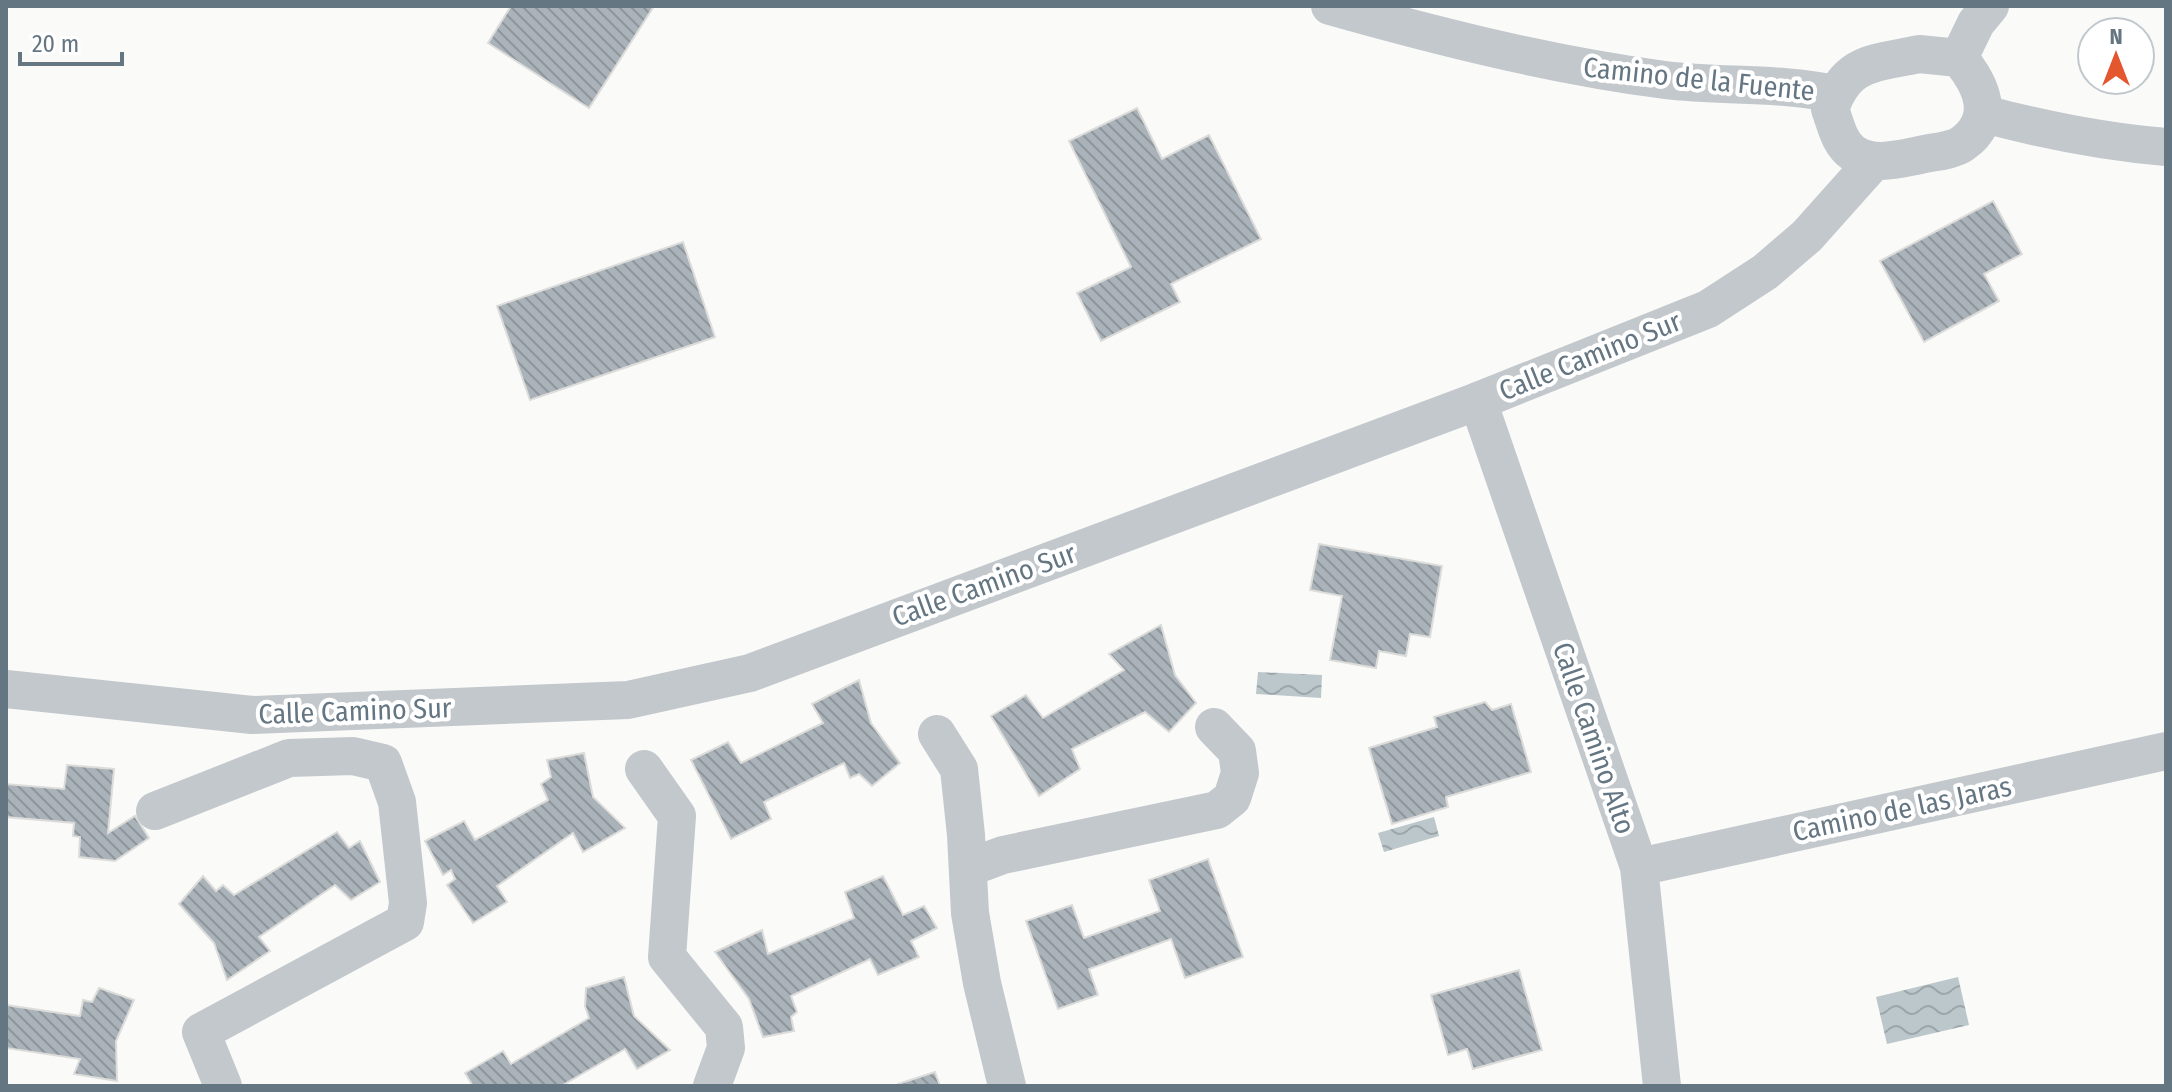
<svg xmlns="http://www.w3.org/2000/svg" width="2172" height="1092" font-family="'Fira Sans Condensed',sans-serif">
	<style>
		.water { fill: url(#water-waves) }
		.building { fill: url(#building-back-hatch); stroke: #dcdcda; stroke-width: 2 }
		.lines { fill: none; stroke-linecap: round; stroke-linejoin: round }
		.minor { stroke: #c3c8cc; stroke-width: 38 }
		.labels { text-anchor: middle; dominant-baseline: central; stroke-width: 8; stroke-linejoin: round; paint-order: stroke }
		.street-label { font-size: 28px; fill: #657683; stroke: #fff }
	</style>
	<defs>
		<pattern id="water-waves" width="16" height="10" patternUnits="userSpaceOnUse" patternTransform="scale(2)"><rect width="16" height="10" fill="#bbc7cb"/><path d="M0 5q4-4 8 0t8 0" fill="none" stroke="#9ca6aa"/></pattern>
		<pattern id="building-back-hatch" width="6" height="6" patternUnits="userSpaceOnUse" patternTransform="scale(2)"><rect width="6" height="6" fill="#aab3b9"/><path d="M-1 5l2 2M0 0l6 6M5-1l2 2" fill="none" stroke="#8e969c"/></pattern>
	</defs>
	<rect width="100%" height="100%" fill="#fafaf8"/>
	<!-- water -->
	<g class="water">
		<path d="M 1258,672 L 1322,675 L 1321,698 L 1256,694 Z"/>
		<path d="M 1434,817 L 1439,836 L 1384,852 L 1378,833 Z"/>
		<path d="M 1958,977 L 1969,1025 L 1887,1044 L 1876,997 Z"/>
	</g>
	<!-- building -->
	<g class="building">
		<path d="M 511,6 L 654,6 L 589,108 L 488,43 Z"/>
		<path d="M 1137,108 L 1162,159 L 1209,135 L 1261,239 L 1171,284 L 1180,302 L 1101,341 L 1077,293 L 1131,267 L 1069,141 Z"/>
		<path d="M 1993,201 L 2022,254 L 1984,274 L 1999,301 L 1924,342 L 1880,261 Z"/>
		<path d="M 683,242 L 715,337 L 530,400 L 497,306 Z"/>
		<path d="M 1319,544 L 1442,566 L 1430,637 L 1410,634 L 1406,656 L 1379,651 L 1376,668 L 1330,660 L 1342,596 L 1310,590 Z"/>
		<path d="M 1161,625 L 1175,675 L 1196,703 L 1169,732 L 1145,712 L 1072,749 L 1080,769 L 1039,796 L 991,716 L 1026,695 L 1043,718 L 1124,670 L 1109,654 Z"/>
		<path d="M 859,680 L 871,723 L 900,763 L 872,786 L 859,774 L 850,778 L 844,763 L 764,802 L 771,819 L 731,839 L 691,760 L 728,742 L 741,763 L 823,723 L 812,704 Z"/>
		<path d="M 1485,702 L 1492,710 L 1511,704 L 1531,772 L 1446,797 L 1448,807 L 1392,824 L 1369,748 L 1437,727 L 1434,717 Z"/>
		<path d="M 584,753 L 593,797 L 625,828 L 583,852 L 573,833 L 497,886 L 507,902 L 473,923 L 447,885 L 455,879 L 451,870 L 443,875 L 425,841 L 464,821 L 475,840 L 548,800 L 541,784 L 551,777 L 547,760 Z"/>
		<path d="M 67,765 L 114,769 L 108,833 L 135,816 L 149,838 L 115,861 L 79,857 L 80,837 L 73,836 L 74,823 L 6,817 L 6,784 L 64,789 Z"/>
		<path d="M 337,832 L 349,848 L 360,841 L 380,882 L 351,900 L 335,885 L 259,937 L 270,951 L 227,980 L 214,943 L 179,904 L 203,876 L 216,891 L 223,885 L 234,895 Z"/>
		<path d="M 1208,859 L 1243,957 L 1185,978 L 1171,939 L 1089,969 L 1098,995 L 1058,1009 L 1026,921 L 1072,905 L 1084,938 L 1160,911 L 1149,880 Z"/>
		<path d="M 883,876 L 903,915 L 924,906 L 937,928 L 911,941 L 919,957 L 878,975 L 870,959 L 791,996 L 797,1012 L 791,1017 L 794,1031 L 763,1037 L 749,999 L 715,952 L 762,930 L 768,954 L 854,918 L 845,892 Z"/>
		<path d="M 1519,970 L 1542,1050 L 1473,1069 L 1467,1049 L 1448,1055 L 1431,995 Z"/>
		<path d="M 624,977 L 634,1016 L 670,1050 L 637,1069 L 625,1049 L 561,1086 L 473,1086 L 465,1073 L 503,1051 L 511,1064 L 589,1018 L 585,1006 L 586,988 Z"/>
		<path d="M 99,988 L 134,1000 L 116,1041 L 117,1081 L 74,1074 L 80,1059 L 6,1048 L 6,1005 L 80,1016 L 83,1000 L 92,1002 Z"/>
		<path d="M 935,1072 L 940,1086 L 898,1086 L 898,1084 Z"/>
	</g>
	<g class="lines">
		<!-- minor -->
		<g class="minor">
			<path d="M 1330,6 C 1440,37 1551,65 1665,80 C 1722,87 1779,82 1835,94"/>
			<path d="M 1919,54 L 1959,58 C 1981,84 1998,119 1962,144 C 1952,151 1932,152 1920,155 C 1899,159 1873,167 1853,153 C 1839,143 1836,125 1830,109 C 1847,60 1875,64 1919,54 Z"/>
			<path d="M 1959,58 L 1976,23 L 1990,6"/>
			<path d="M 1984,114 C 2044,130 2103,142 2166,147"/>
			<path d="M 1478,401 L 1639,867 L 1662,1086"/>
			<path d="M 6,689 L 252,715 L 628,700 L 750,673 L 1478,401 L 1708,309 L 1765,272 L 1807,236 L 1874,161"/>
			<path d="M 937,734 L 959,769 L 966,835 L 970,913 L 982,983 L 1007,1086"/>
			<path d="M 644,769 L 677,816 L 667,957 L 724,1027 L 726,1048 L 712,1086"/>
			<path d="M 155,811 L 289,758 L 353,756 L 383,763 L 397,802 L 408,903 L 405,922 L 201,1032 L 223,1086"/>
			<path d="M 1639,867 L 2166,751"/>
			<path d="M 968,868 L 1003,855 L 1217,810 L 1232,798 L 1240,773 L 1237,751 L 1214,727"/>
		</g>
	</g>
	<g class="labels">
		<!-- street labels -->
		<g class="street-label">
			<text transform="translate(1699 79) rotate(6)">Camino de la Fuente</text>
			<text transform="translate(1590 356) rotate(-22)">Calle Camino Sur</text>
			<text transform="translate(984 585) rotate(-20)">Calle Camino Sur</text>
			<text transform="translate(355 711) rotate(-2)">Calle Camino Sur</text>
			<text transform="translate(1594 738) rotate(71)">Calle Camino Alto</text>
			<text transform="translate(1902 809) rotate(-12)">Camino de las Jaras</text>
		</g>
	</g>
	<!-- border -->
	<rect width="2172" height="1092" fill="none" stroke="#657683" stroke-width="16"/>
	<!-- north arrow -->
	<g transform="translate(2116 56)"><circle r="38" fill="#ffffff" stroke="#c1c8cd" stroke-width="2"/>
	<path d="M0-6L14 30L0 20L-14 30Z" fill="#e4572e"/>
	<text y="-12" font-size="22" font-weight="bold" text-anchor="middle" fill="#657683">N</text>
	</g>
	<!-- scale -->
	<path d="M20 52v12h102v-12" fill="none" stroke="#657683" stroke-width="4"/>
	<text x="32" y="52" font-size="24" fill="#657683" stroke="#ffffff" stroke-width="6" paint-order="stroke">20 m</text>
</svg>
